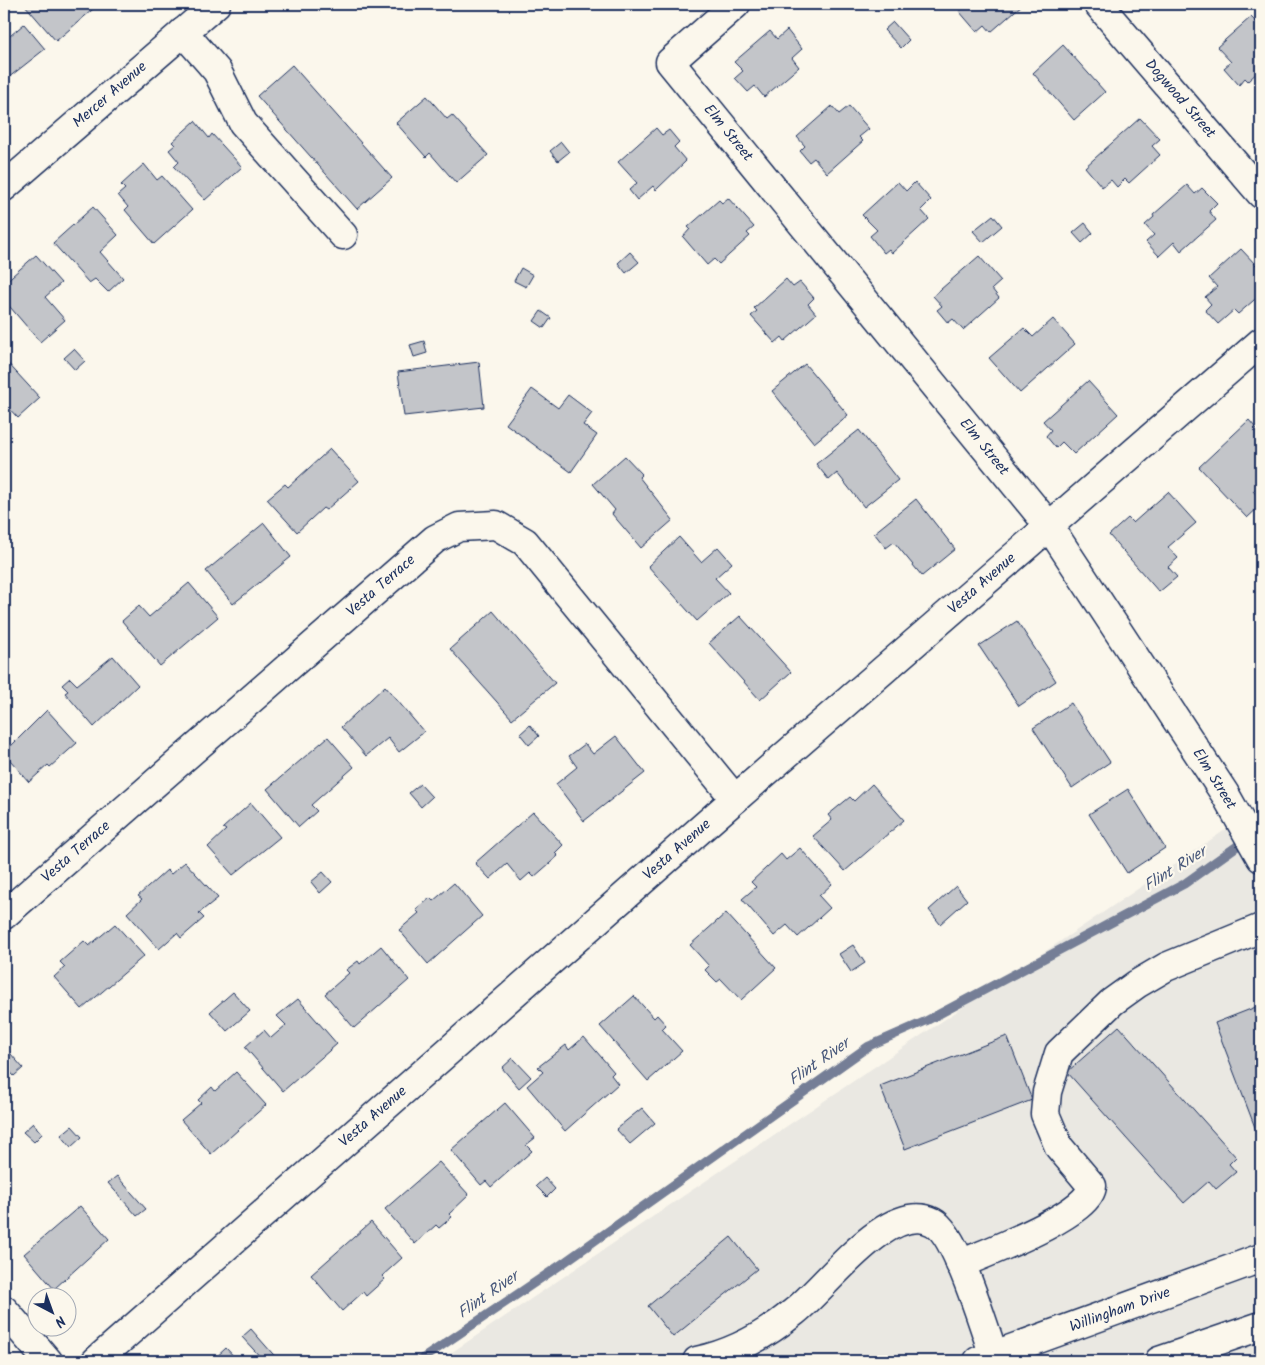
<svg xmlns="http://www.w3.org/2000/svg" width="1265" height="1365" font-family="Kalam,sans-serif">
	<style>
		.built { fill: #eae8e2 }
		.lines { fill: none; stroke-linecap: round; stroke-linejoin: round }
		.stream { stroke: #747e96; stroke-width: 9 }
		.building { fill: #c3c5c9; stroke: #1b2f5e }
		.minor-casing { stroke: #1b2f5e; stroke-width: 31 }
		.minor { stroke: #fbf7ec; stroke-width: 28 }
		.labels { text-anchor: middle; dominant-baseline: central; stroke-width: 4.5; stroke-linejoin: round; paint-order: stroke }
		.street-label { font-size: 15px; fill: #1b2f5e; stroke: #fbf7ec }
		.water-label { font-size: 16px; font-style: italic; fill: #47577a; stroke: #fbf7ec }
	</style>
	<rect width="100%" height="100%" fill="#fbf7ec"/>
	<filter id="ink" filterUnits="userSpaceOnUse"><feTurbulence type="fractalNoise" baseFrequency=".02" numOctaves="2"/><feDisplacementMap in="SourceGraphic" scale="10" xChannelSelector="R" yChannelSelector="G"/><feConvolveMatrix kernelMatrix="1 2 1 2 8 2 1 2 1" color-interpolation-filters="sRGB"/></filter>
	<g filter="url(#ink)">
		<!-- built -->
		<path class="built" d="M 1261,818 L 1261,1361 L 439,1361 L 1240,820 Z"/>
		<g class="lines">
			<!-- stream -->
			<path class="stream" d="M 419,1361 L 562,1264 L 869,1046 L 926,1021 L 1184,884 L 1261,829"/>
		</g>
		<!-- building -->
		<g class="building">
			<path d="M 24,4 L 99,4 L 56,41 Z"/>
			<path d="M 963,4 L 1023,4 L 991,32 L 985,25 L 977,32 L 959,11 L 965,6 Z"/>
			<path d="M 1251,17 L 1256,22 L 1261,18 L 1261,69 L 1248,81 L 1245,78 L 1239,85 L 1224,68 L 1231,62 L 1217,47 Z"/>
			<path d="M 893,22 L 909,40 L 901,48 L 884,30 Z"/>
			<path d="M 24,24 L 45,49 L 8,78 L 4,73 L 4,41 Z"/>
			<path d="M 787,30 L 802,49 L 792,58 L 799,67 L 764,97 L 755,86 L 748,92 L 735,78 L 743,71 L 734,62 L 770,31 L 777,39 Z"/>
			<path d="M 1063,45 L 1105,92 L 1074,120 L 1033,73 Z"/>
			<path d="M 292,65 L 392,178 L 357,209 L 257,96 Z"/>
			<path d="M 427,96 L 447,119 L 452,115 L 488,155 L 456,183 L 430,153 L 426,157 L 396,123 Z"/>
			<path d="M 832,106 L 839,114 L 849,106 L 869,129 L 859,137 L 863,141 L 827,173 L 814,158 L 809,162 L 800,151 L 805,146 L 797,137 Z"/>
			<path d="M 1140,118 L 1160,139 L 1152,146 L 1160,155 L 1129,183 L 1125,179 L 1117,187 L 1111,180 L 1102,187 L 1085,167 Z"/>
			<path d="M 195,121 L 209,138 L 212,134 L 242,167 L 205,200 L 174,167 L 179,162 L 169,150 L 175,145 L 172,142 Z"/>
			<path d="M 656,128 L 662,135 L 669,130 L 679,142 L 674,147 L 686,161 L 656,190 L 653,186 L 637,200 L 629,190 L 637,183 L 618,162 Z"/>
			<path d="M 561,142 L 569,152 L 558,161 L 550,151 Z"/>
			<path d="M 144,164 L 157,180 L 162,176 L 192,210 L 154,244 L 125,210 L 128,207 L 118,195 L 125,189 L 121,185 Z"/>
			<path d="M 898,182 L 906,191 L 915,182 L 931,200 L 921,210 L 929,219 L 892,253 L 889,249 L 884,253 L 870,236 L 877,230 L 862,215 Z"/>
			<path d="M 1187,185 L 1195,194 L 1202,188 L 1217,203 L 1209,211 L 1216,220 L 1181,251 L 1174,242 L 1159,256 L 1146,242 L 1154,235 L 1145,225 L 1154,217 L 1153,215 Z"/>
			<path d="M 728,198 L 754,227 L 747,233 L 750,236 L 719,264 L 714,259 L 707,265 L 683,237 L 690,229 L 688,227 L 719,200 L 722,203 Z"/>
			<path d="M 93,207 L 118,235 L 100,252 L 123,278 L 108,292 L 95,279 L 89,283 L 53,243 Z"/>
			<path d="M 993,215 L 1002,226 L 983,242 L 973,231 Z"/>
			<path d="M 1085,223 L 1093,233 L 1082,243 L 1073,233 Z"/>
			<path d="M 1241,249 L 1256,265 L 1261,261 L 1261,294 L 1238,314 L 1234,310 L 1218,324 L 1205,310 L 1211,304 L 1205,297 L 1217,287 L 1209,278 Z"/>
			<path d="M 630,252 L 639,262 L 626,273 L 618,263 Z"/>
			<path d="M 36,255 L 61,283 L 45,297 L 65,320 L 40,342 L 4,300 L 4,283 Z"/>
			<path d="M 979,256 L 1001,281 L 992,289 L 999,298 L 963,330 L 953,319 L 948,323 L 937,310 L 942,306 L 933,296 Z"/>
			<path d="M 521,268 L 533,275 L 526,287 L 514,281 Z"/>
			<path d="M 786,279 L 793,287 L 800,282 L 814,298 L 808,304 L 816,314 L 785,341 L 782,337 L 775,343 L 751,316 L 757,311 L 754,308 Z"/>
			<path d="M 541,311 L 551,318 L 544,328 L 534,321 Z"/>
			<path d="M 1053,319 L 1075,344 L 1020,393 L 989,358 L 1024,328 L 1033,337 Z"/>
			<path d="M 424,341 L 427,353 L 414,357 L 410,345 Z"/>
			<path d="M 74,349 L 85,361 L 75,370 L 64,358 Z"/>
			<path d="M 4,359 L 40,398 L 18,418 L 4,403 Z"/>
			<path d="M 479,362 L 484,407 L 404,416 L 398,372 Z"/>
			<path d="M 805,364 L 848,415 L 814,443 L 772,391 Z"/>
			<path d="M 1088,381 L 1118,414 L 1074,454 L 1062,442 L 1056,448 L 1046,436 L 1051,430 L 1043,421 Z"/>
			<path d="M 532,389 L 558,408 L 568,395 L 592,413 L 583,425 L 597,435 L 571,472 L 506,424 Z"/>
			<path d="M 1249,420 L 1261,434 L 1261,466 L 1256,471 L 1261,477 L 1261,484 L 1253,491 L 1261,500 L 1261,505 L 1247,518 L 1199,467 Z"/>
			<path d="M 859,430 L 898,480 L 864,507 L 837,473 L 829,480 L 816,464 Z"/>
			<path d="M 330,449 L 359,481 L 326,510 L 323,508 L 297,532 L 267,499 L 285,484 L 288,487 Z"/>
			<path d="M 625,456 L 642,474 L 639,477 L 673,520 L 641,548 L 612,514 L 615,510 L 593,484 Z"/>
			<path d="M 1168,492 L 1196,523 L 1168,547 L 1178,558 L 1168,567 L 1177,577 L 1159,592 L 1109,535 L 1128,518 L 1133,523 Z"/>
			<path d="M 916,499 L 955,549 L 922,576 L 894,542 L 886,548 L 874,533 Z"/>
			<path d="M 264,523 L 291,557 L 233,604 L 206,571 Z"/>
			<path d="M 679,537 L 701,562 L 718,547 L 732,563 L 715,578 L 729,593 L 697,621 L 648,566 Z"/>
			<path d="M 189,583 L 218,617 L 160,666 L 122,621 L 139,606 L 149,617 Z"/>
			<path d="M 493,611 L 555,683 L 512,719 L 450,649 Z"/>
			<path d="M 740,616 L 791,672 L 760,700 L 709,643 Z"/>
			<path d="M 1017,621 L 1056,681 L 1019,706 L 979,646 Z"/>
			<path d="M 113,656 L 138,685 L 94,727 L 65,693 L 68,691 L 62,685 L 70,678 L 77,685 Z"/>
			<path d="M 385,686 L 424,732 L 399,752 L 388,738 L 366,756 L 341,727 Z"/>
			<path d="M 1071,703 L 1110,762 L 1072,788 L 1033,728 Z"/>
			<path d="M 47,710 L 77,743 L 50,767 L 48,765 L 29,782 L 4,753 Z"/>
			<path d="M 530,725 L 539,736 L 529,745 L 520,734 Z"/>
			<path d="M 616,736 L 645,773 L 584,821 L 556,784 L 577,767 L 569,756 L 585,744 L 593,754 Z"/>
			<path d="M 328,737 L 354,767 L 311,805 L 317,811 L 299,827 L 267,789 Z"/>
			<path d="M 420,784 L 432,797 L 421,807 L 409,793 Z"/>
			<path d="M 872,784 L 904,820 L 845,871 L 813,836 L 832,820 L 828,815 L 850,797 L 854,801 Z"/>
			<path d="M 1128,789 L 1165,848 L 1127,873 L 1089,814 Z"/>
			<path d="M 251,803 L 280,837 L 233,875 L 208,847 L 226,830 L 223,828 Z"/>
			<path d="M 533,812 L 563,845 L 555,853 L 558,856 L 534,877 L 530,873 L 521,881 L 507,864 L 490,879 L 475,863 Z"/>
			<path d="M 800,848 L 832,884 L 819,896 L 830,908 L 798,937 L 787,925 L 774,936 L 742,899 L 756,887 L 751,882 L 781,854 L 786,860 Z"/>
			<path d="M 185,862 L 218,898 L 199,913 L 204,918 L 181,938 L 177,933 L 159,949 L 127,913 L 142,899 L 138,896 L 167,870 L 171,874 Z"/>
			<path d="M 323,872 L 332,882 L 320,893 L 311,882 Z"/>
			<path d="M 454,883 L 482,916 L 428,964 L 399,930 L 419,913 L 416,910 L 430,898 L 433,901 Z"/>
			<path d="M 956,886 L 967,900 L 940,924 L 929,910 Z"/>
			<path d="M 726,913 L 776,968 L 741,1000 L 721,979 L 717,982 L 705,970 L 709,966 L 690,945 Z"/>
			<path d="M 115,924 L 144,956 L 82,1009 L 54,977 L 65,967 L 60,962 L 84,941 L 89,946 Z"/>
			<path d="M 853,945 L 865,963 L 851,972 L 839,954 Z"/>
			<path d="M 381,946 L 409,980 L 354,1028 L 325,994 L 349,973 L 346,970 L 358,961 L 360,964 Z"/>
			<path d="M 233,992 L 250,1011 L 227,1031 L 210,1012 Z"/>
			<path d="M 634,996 L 654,1018 L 657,1015 L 666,1025 L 662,1029 L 682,1051 L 648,1081 L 600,1026 Z"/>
			<path d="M 298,999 L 337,1044 L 283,1091 L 245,1047 L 264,1030 L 271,1038 L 286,1025 L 277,1016 Z"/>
			<path d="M 1261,1005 L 1261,1143 L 1215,1023 Z"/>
			<path d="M 1119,1026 L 1236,1157 L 1229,1164 L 1236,1172 L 1216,1189 L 1209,1181 L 1184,1203 L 1067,1072 Z"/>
			<path d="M 1007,1036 L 1032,1100 L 905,1149 L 880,1086 Z"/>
			<path d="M 584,1037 L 614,1072 L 611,1075 L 618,1084 L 565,1131 L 527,1086 L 543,1072 L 538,1067 L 566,1045 L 569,1050 Z"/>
			<path d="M 4,1046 L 23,1068 L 14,1076 L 4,1065 Z"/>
			<path d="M 513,1058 L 531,1077 L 519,1088 L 502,1068 Z"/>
			<path d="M 236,1072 L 266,1105 L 211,1154 L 181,1120 L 201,1103 L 198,1100 L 212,1087 L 215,1091 Z"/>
			<path d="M 505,1103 L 535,1138 L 526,1145 L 532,1151 L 491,1187 L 486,1181 L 481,1185 L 451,1150 Z"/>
			<path d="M 642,1108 L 655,1123 L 630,1144 L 616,1129 Z"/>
			<path d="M 33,1123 L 42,1134 L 34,1142 L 23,1132 Z"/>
			<path d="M 72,1126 L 82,1137 L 71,1147 L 61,1135 Z"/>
			<path d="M 439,1162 L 469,1195 L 449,1214 L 452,1217 L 439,1228 L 436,1225 L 415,1244 L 385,1209 Z"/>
			<path d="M 117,1176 L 146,1209 L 137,1216 L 108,1183 Z"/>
			<path d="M 545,1178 L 555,1189 L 547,1197 L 536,1186 Z"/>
			<path d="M 80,1206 L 109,1239 L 54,1289 L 24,1254 Z"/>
			<path d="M 371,1222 L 402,1258 L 382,1276 L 385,1279 L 366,1296 L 363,1292 L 342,1311 L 311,1275 Z"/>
			<path d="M 731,1237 L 757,1269 L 673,1337 L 648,1306 Z"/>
			<path d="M 251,1329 L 279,1361 L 264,1361 L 242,1337 Z"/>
			<path d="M 226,1348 L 238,1361 L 212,1361 Z"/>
		</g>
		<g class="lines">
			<!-- minor casing -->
			<g class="minor-casing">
				<g id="minor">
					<path d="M 736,4 L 670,62 L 1049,526 L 1225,794 L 1261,858"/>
					<path d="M 1098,4 L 1261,194"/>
					<path d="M 183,32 L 217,71 L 243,123 L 343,235"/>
					<path d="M 4,187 L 216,4"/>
					<path d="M 4,915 L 435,539 L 459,527 L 496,525 L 525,542 L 735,799"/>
					<path d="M 960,1264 C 986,1253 1091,1214 1092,1186 L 1059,1147 L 1045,1114 L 1047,1092 L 1059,1053 L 1112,1002 L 1137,984 L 1166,967 L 1261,928"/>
					<path d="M 4,1310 L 48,1361"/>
					<path d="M 96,1361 L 735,799 L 1261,342"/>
					<path d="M 697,1361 C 733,1353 766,1335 794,1312 C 826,1288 888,1199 933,1222 C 957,1234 984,1328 994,1356"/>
					<path d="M 978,1361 L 1261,1258"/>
					<path d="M 1159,1361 L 1261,1326"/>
				</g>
			</g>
			<!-- minor -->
			<use href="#minor" class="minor"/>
		</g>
	</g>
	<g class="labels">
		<!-- street labels -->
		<g class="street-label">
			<text transform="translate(110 95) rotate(-41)">Mercer Avenue</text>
			<text transform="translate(1180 99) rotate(49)">Dogwood Street</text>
			<text transform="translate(728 133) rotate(51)">Elm Street</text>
			<text transform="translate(984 447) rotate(51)">Elm Street</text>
			<text transform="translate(982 584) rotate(-41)">Vesta Avenue</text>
			<text transform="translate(381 586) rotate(-41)">Vesta Terrace</text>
			<text transform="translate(1214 779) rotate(58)">Elm Street</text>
			<text transform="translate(677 850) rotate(-41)">Vesta Avenue</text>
			<text transform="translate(76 852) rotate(-41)">Vesta Terrace</text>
			<text transform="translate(373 1117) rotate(-41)">Vesta Avenue</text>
			<text transform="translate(1120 1310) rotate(-20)">Willingham Drive</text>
		</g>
		<!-- water labels -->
		<g class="water-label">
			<text transform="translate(1175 869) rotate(-32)">Flint River</text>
			<text transform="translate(819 1062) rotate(-35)">Flint River</text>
			<text transform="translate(488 1295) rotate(-35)">Flint River</text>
		</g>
	</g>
	<!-- margin -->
	<rect width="1265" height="1365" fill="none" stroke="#fbf7ec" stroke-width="20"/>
	<rect x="10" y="10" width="1245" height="1345" fill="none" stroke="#1b2f5e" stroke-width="2" filter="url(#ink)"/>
	<!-- north arrow -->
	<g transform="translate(52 1312) rotate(139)"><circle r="24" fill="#fbf7ec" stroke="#a1a7b3"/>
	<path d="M0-4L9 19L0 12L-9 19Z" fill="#1b2f5e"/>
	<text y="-8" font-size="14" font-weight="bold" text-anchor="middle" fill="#1b2f5e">N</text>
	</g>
</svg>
